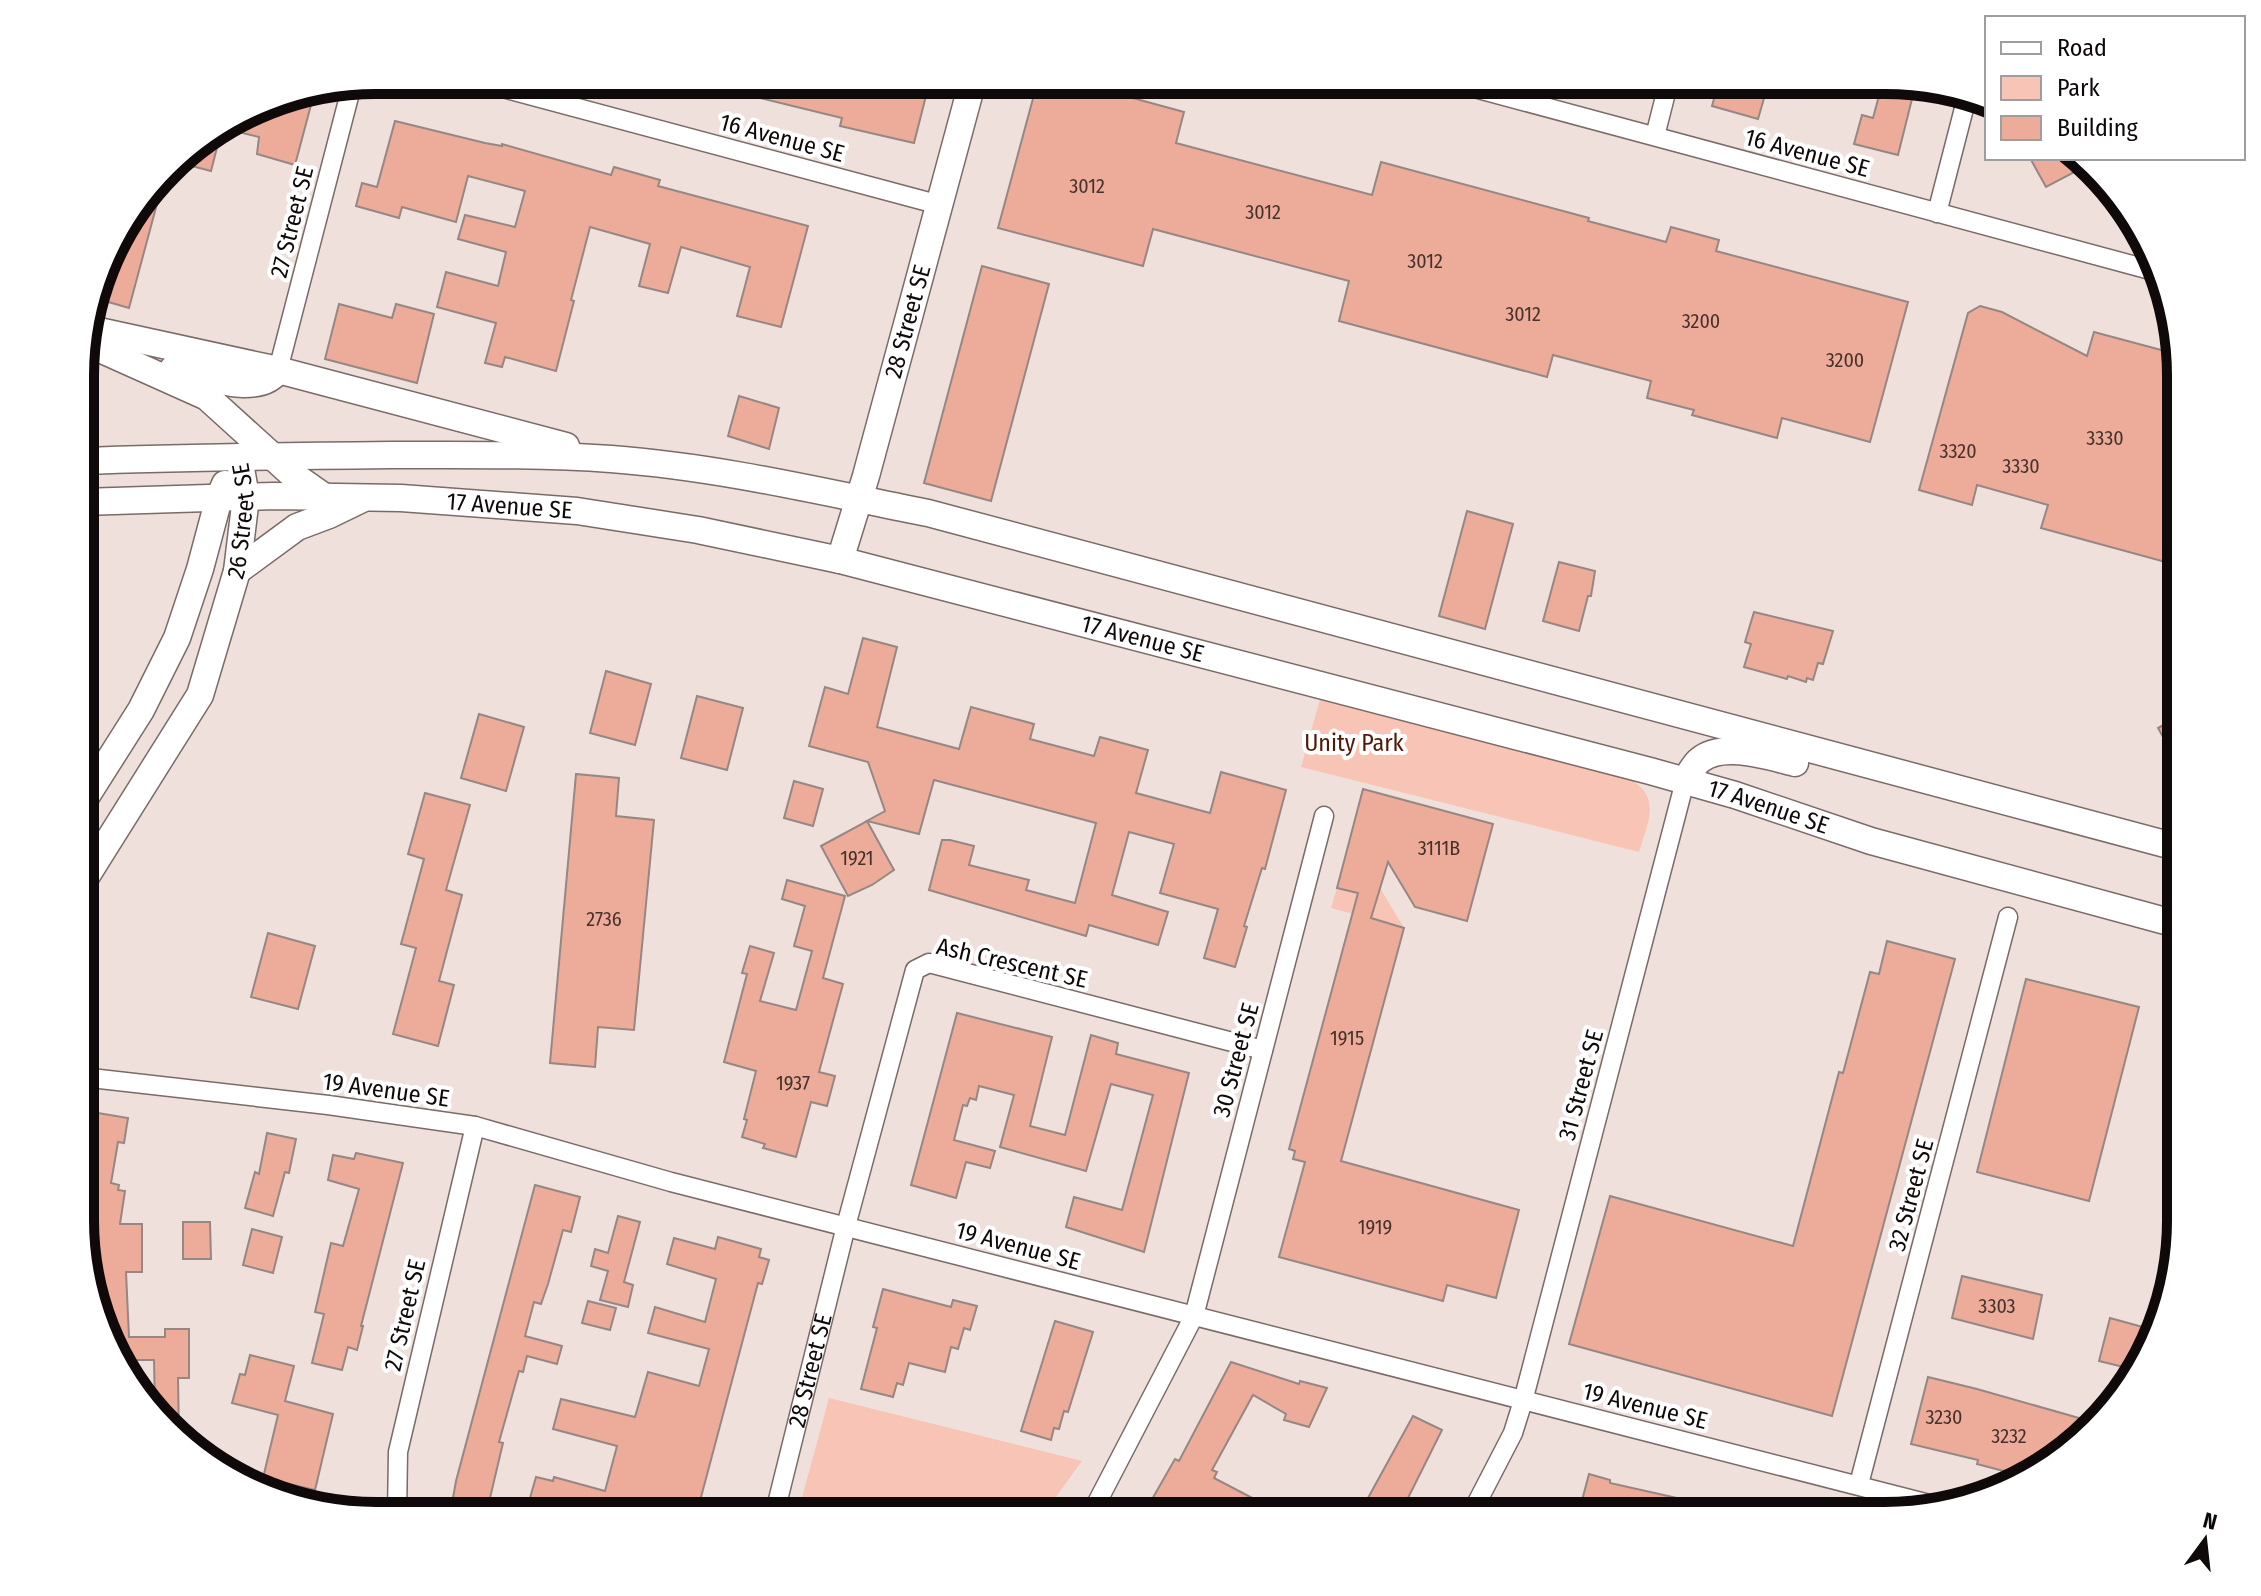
<svg xmlns="http://www.w3.org/2000/svg" width="2261" height="1596" font-family="'Fira Sans Condensed',sans-serif">
	<style>
		.green { fill: #f8c4b5 }
		.building { fill: #edac99; stroke: #958783; stroke-width: 2 }
		.lines { fill: none; stroke-linecap: round; stroke-linejoin: round }
		.street-casing { stroke: #796b67; stroke-width: 21 }
		.secondary-casing { stroke: #796b67; stroke-width: 29 }
		.street { stroke: #fff; stroke-width: 18 }
		.secondary { stroke: #fff; stroke-width: 26 }
		.labels { text-anchor: middle; dominant-baseline: central; stroke-width: 8; stroke-linejoin: round; paint-order: stroke }
		.number-label { font-size: 20px; fill: #46322d }
		.street-label { font-size: 24px; fill: #0f0a09; stroke: #fff }
		.park-label { font-size: 24px; fill: #521907; stroke: #fff }
		.rim { fill: none; stroke: #0f0a09; stroke-width: 10 }
	</style>
	<rect width="100%" height="100%" fill="#f0e0dc"/>
	<!-- green -->
	<g class="green">
		<path d="M 1321,696 L 1627,778 C 1663,796 1648,821 1639,852 L 1301,767 Z"/>
		<path d="M 1337,888 L 1377,898 L 1380,888 L 1404,928 L 1331,908 Z"/>
		<path d="M 829,1398 L 1082,1461 L 1042,1516 L 797,1516 Z"/>
	</g>
	<!-- building -->
	<g class="building">
		<path d="M 712,80 L 814,80 L 850,90 L 853,80 L 930,80 L 914,143 L 840,126 L 842,118 L 711,86 Z"/>
		<path d="M 1038,80 L 1067,80 L 1184,112 L 1176,143 L 1372,195 L 1381,162 L 1589,218 L 1588,221 L 1666,242 L 1671,227 L 1719,240 L 1716,251 L 1908,302 L 1870,442 L 1782,418 L 1777,438 L 1692,415 L 1694,410 L 1647,398 L 1651,381 L 1553,355 L 1547,377 L 1339,321 L 1349,281 L 1153,229 L 1143,266 L 998,228 Z"/>
		<path d="M 1719,81 L 1739,81 L 1767,88 L 1758,119 L 1712,106 Z"/>
		<path d="M 1883,81 L 1916,83 L 1898,155 L 1854,144 L 1862,115 L 1873,118 Z"/>
		<path d="M 311,93 L 308,104 L 311,105 L 295,165 L 257,154 L 259,137 L 222,128 L 263,102 Z"/>
		<path d="M 395,121 L 485,143 L 502,146 L 502,144 L 611,175 L 614,167 L 660,180 L 658,186 L 808,226 L 781,327 L 737,316 L 750,267 L 681,247 L 668,293 L 639,286 L 650,244 L 590,227 L 571,300 L 574,301 L 556,371 L 505,357 L 502,367 L 485,363 L 496,323 L 437,307 L 446,272 L 498,286 L 506,252 L 458,239 L 465,215 L 515,227 L 525,191 L 468,176 L 456,222 L 402,207 L 399,218 L 356,206 L 362,183 L 377,187 Z"/>
		<path d="M 222,128 L 211,171 L 184,164 L 188,149 Z"/>
		<path d="M 2030,158 L 2079,158 L 2086,166 L 2046,187 Z"/>
		<path d="M 165,174 L 129,308 L 98,299 L 114,240 Z"/>
		<path d="M 982,266 L 1049,284 L 991,501 L 924,483 Z"/>
		<path d="M 339,304 L 392,318 L 396,304 L 434,314 L 417,383 L 325,359 Z"/>
		<path d="M 1980,306 L 2002,312 L 2087,356 L 2094,332 L 2180,355 L 2180,566 L 2041,528 L 2048,505 L 1977,485 L 1972,505 L 1919,490 L 1968,313 Z"/>
		<path d="M 739,396 L 779,408 L 769,449 L 728,436 Z"/>
		<path d="M 1467,511 L 1513,524 L 1485,629 L 1439,616 Z"/>
		<path d="M 1559,562 L 1595,571 L 1591,596 L 1588,596 L 1579,631 L 1543,621 Z"/>
		<path d="M 1754,612 L 1833,631 L 1823,664 L 1818,663 L 1813,680 L 1807,678 L 1806,682 L 1788,676 L 1787,679 L 1744,667 L 1751,644 L 1745,642 Z"/>
		<path d="M 863,638 L 897,647 L 877,727 L 959,749 L 971,707 L 1034,724 L 1030,739 L 1094,756 L 1100,737 L 1148,750 L 1136,793 L 1210,813 L 1221,772 L 1286,790 L 1265,869 L 1262,868 L 1244,926 L 1247,927 L 1235,967 L 1204,958 L 1218,909 L 1160,893 L 1174,844 L 1129,832 L 1112,895 L 1168,912 L 1158,945 L 1089,925 L 1086,936 L 929,890 L 942,840 L 950,840 L 974,846 L 969,865 L 1029,880 L 1026,890 L 1075,903 L 1096,823 L 934,780 L 919,834 L 867,821 L 885,811 L 868,762 L 809,746 L 825,687 L 848,694 Z"/>
		<path d="M 606,671 L 651,684 L 635,745 L 590,733 Z"/>
		<path d="M 697,696 L 743,708 L 727,770 L 681,758 Z"/>
		<path d="M 479,714 L 524,727 L 506,791 L 461,778 Z"/>
		<path d="M 2180,716 L 2180,768 L 2158,728 Z"/>
		<path d="M 576,774 L 619,778 L 616,816 L 654,820 L 634,1030 L 598,1027 L 595,1067 L 550,1063 Z"/>
		<path d="M 794,781 L 823,789 L 813,826 L 784,818 Z"/>
		<path d="M 1363,789 L 1493,824 L 1467,921 L 1415,907 L 1388,862 L 1371,918 L 1404,928 L 1341,1161 L 1519,1210 L 1496,1298 L 1447,1285 L 1443,1301 L 1279,1257 L 1305,1162 L 1293,1159 L 1295,1151 L 1289,1149 L 1358,893 L 1337,888 Z"/>
		<path d="M 425,793 L 470,805 L 446,890 L 462,895 L 439,981 L 454,985 L 438,1046 L 393,1034 L 416,948 L 401,944 L 424,859 L 408,854 Z"/>
		<path d="M 867,821 L 894,870 L 872,885 L 848,896 L 821,846 Z"/>
		<path d="M 787,880 L 845,896 L 823,978 L 843,984 L 819,1072 L 835,1076 L 827,1106 L 811,1102 L 796,1157 L 763,1148 L 765,1144 L 742,1137 L 747,1120 L 744,1119 L 756,1071 L 724,1062 L 747,974 L 742,973 L 750,946 L 774,953 L 760,1001 L 796,1010 L 812,951 L 794,946 L 805,906 L 782,899 Z"/>
		<path d="M 268,933 L 315,946 L 298,1009 L 251,997 Z"/>
		<path d="M 1887,941 L 1955,959 L 1832,1416 L 1569,1344 L 1610,1196 L 1793,1246 L 1839,1072 L 1843,1073 L 1870,972 L 1879,974 Z"/>
		<path d="M 2026,979 L 2139,1007 L 2089,1201 L 1977,1172 Z"/>
		<path d="M 957,1013 L 1052,1037 L 1030,1126 L 1065,1135 L 1091,1035 L 1118,1043 L 1116,1054 L 1189,1073 L 1144,1252 L 1066,1227 L 1074,1197 L 1122,1210 L 1153,1095 L 1111,1084 L 1086,1171 L 1000,1147 L 1014,1095 L 979,1086 L 976,1100 L 970,1098 L 967,1106 L 963,1105 L 954,1140 L 995,1151 L 990,1168 L 966,1162 L 956,1198 L 911,1185 Z"/>
		<path d="M 92,1112 L 128,1118 L 124,1143 L 118,1142 L 111,1183 L 119,1185 L 118,1190 L 125,1191 L 120,1224 L 142,1224 L 142,1272 L 126,1272 L 129,1337 L 165,1337 L 165,1329 L 189,1329 L 189,1378 L 178,1378 L 179,1436 L 155,1408 L 154,1360 L 129,1360 L 130,1380 L 119,1368 L 82,1259 L 82,1167 Z"/>
		<path d="M 267,1133 L 296,1139 L 289,1173 L 285,1172 L 273,1216 L 245,1208 L 255,1172 L 259,1174 Z"/>
		<path d="M 356,1153 L 403,1163 L 361,1326 L 363,1326 L 357,1350 L 348,1347 L 342,1370 L 312,1363 L 324,1314 L 315,1312 L 331,1243 L 343,1246 L 359,1189 L 328,1180 L 333,1155 L 354,1159 Z"/>
		<path d="M 535,1185 L 580,1197 L 571,1232 L 563,1230 L 548,1284 L 541,1304 L 534,1302 L 525,1336 L 562,1346 L 557,1364 L 527,1356 L 523,1372 L 519,1371 L 499,1442 L 503,1443 L 486,1515 L 450,1515 L 456,1481 Z"/>
		<path d="M 618,1216 L 640,1222 L 624,1282 L 633,1285 L 628,1307 L 600,1300 L 608,1271 L 591,1266 L 595,1249 L 608,1253 Z"/>
		<path d="M 183,1222 L 210,1222 L 211,1259 L 183,1259 Z"/>
		<path d="M 252,1229 L 282,1237 L 273,1273 L 243,1265 Z"/>
		<path d="M 718,1237 L 761,1249 L 759,1257 L 769,1260 L 762,1284 L 758,1283 L 696,1516 L 596,1515 L 530,1498 L 536,1477 L 553,1481 L 554,1477 L 605,1491 L 617,1446 L 553,1429 L 561,1399 L 635,1417 L 648,1372 L 699,1386 L 709,1349 L 648,1333 L 655,1307 L 705,1322 L 716,1279 L 667,1264 L 674,1238 L 715,1249 Z"/>
		<path d="M 1962,1276 L 2042,1295 L 2033,1339 L 1952,1318 Z"/>
		<path d="M 883,1289 L 951,1307 L 953,1300 L 977,1306 L 970,1330 L 964,1328 L 958,1349 L 951,1347 L 945,1372 L 909,1363 L 903,1385 L 897,1383 L 893,1397 L 861,1389 L 877,1328 L 873,1327 Z"/>
		<path d="M 588,1301 L 616,1308 L 610,1330 L 582,1323 Z"/>
		<path d="M 2110,1318 L 2157,1331 L 2136,1370 L 2099,1361 Z"/>
		<path d="M 1055,1321 L 1093,1332 L 1068,1412 L 1064,1411 L 1059,1429 L 1054,1428 L 1051,1440 L 1021,1431 Z"/>
		<path d="M 250,1355 L 294,1366 L 285,1401 L 333,1414 L 315,1490 L 263,1478 L 278,1415 L 232,1403 L 240,1374 L 245,1375 Z"/>
		<path d="M 1231,1362 L 1299,1384 L 1300,1381 L 1327,1388 L 1309,1427 L 1284,1420 L 1286,1414 L 1253,1395 L 1212,1470 L 1217,1472 L 1214,1478 L 1258,1501 L 1250,1516 L 1228,1516 L 1200,1500 L 1191,1516 L 1150,1516 L 1157,1504 L 1151,1501 L 1175,1459 L 1179,1461 Z"/>
		<path d="M 1928,1377 L 1977,1389 L 2093,1422 L 2026,1477 L 1977,1464 L 1978,1460 L 1911,1444 Z"/>
		<path d="M 1413,1416 L 1442,1430 L 1399,1516 L 1374,1516 L 1362,1509 Z"/>
		<path d="M 1589,1474 L 1610,1480 L 1610,1483 L 1677,1498 L 1672,1516 L 1612,1516 L 1580,1508 Z"/>
	</g>
	<g class="lines">
		<!-- street casing -->
		<g class="street-casing">
			<g id="street">
				<path d="M 473,80 L 940,205"/>
				<path d="M 1445,80 L 2158,272"/>
				<path d="M 1655,136 L 1669,81"/>
				<path d="M 1937,213 L 1968,93"/>
				<path d="M 278,370 L 352,85"/>
				<path d="M 82,1077 L 328,1105 L 475,1126 L 671,1182 L 1933,1505"/>
				<path d="M 1859,1484 L 2008,917"/>
				<path d="M 397,1515 L 398,1452 L 475,1126"/>
				<path id="s1" d="M 774,1516 L 846,1226 L 915,970 L 929,963 L 1263,1050"/>
				<path d="M 1090,1516 L 1194,1316 L 1324,816"/>
				<path d="M 1470,1516 L 1513,1433 L 1523,1401 L 1685,781"/>
			</g>
		</g>
		<!-- secondary casing -->
		<g class="secondary-casing">
			<g id="secondary">
				<path d="M 85,328 L 278,370 L 566,446"/>
				<path d="M 82,341 L 207,397 L 293,475 L 323,496"/>
				<path d="M 173,369 C 201,375 259,399 278,370"/>
				<path d="M 82,461 C 186,457 289,456 392,455 C 465,455 538,454 611,459 C 719,467 823,492 928,513 L 2180,848"/>
				<path id="s2" d="M 82,502 L 274,496 L 401,498 L 577,511 L 698,530 L 840,560 L 1650,771 L 1735,795 L 1871,841 L 2180,925"/>
				<path id="s3" d="M 840,560 L 866,476 L 973,80"/>
				<path d="M 237,571 L 297,527 L 329,515 L 362,499"/>
				<path d="M 1685,781 C 1689,775 1694,764 1700,760 C 1723,741 1770,757 1795,763"/>
				<path d="M 82,803 L 141,710 L 177,638 L 200,569 L 219,498 L 225,484"/>
				<path id="s4" d="M 82,883 L 200,695 L 237,571 L 246,497 L 239,457"/>
			</g>
		</g>
		<!-- street -->
		<use href="#street" class="street"/>
		<!-- secondary -->
		<use href="#secondary" class="secondary"/>
	</g>
	<g class="labels">
		<!-- number labels -->
		<g class="number-label">
			<text x="1087" y="186">3012</text>
			<text x="1263" y="212">3012</text>
			<text x="1425" y="261">3012</text>
			<text x="1523" y="314">3012</text>
			<text x="1701" y="321">3200</text>
			<text x="1845" y="360">3200</text>
			<text x="2105" y="438">3330</text>
			<text x="1958" y="451">3320</text>
			<text x="2021" y="466">3330</text>
			<text x="1439" y="848">3111B</text>
			<text x="857" y="858">1921</text>
			<text x="604" y="919">2736</text>
			<text x="1347" y="1038">1915</text>
			<text x="793" y="1083">1937</text>
			<text x="1375" y="1227">1919</text>
			<text x="1997" y="1306">3303</text>
			<text x="1944" y="1417">3230</text>
			<text x="2009" y="1436">3232</text>
		</g>
		<!-- street labels -->
		<g class="street-label">
			<text transform="translate(782 138) rotate(15)">16 Avenue SE</text>
			<text transform="translate(1807 153) rotate(15)">16 Avenue SE</text>
			<text transform="translate(292 222) rotate(-76)">27 Street SE</text>
			<text stroke="none"><textPath href="#s3" startOffset="248">28 Street SE</textPath></text>
			<text stroke="none"><textPath href="#s2" startOffset="428">17 Avenue SE</textPath></text>
			<text stroke="none"><textPath href="#s4" startOffset="402">26 Street SE</textPath></text>
			<text stroke="none"><textPath href="#s2" startOffset="1076">17 Avenue SE</textPath></text>
			<text stroke="none"><textPath href="#s2" startOffset="1724">17 Avenue SE</textPath></text>
			<text transform="translate(1012 963) rotate(13)">Ash Crescent SE</text>
			<text transform="translate(1236 1060) rotate(-75)">30 Street SE</text>
			<text transform="translate(1581 1085) rotate(-75)">31 Street SE</text>
			<text transform="translate(386 1090) rotate(8)">19 Avenue SE</text>
			<text transform="translate(1911 1195) rotate(-75)">32 Street SE</text>
			<text transform="translate(1018 1246) rotate(15)">19 Avenue SE</text>
			<text transform="translate(405 1315) rotate(-77)">27 Street SE</text>
			<text stroke="none"><textPath href="#s1" startOffset="150">28 Street SE</textPath></text>
			<text transform="translate(1645 1406) rotate(14)">19 Avenue SE</text>
		</g>
		<!-- park labels -->
		<g class="park-label">
			<text x="1354" y="743">Unity Park</text>
		</g>
	</g>
	<!-- crop -->
	<path d="M0 0H2261V1596H0ZM376 94H1885A282 282 0 0 1 2167 376V1220A282 282 0 0 1 1885 1502H376A282 282 0 0 1 94 1220V376A282 282 0 0 1 376 94Z" fill="#fff" fill-rule="evenodd"/>
	<path class="rim" d="M376 94H1885A282 282 0 0 1 2167 376V1220A282 282 0 0 1 1885 1502H376A282 282 0 0 1 94 1220V376A282 282 0 0 1 376 94Z"/>
	<!-- legend -->
	<rect x="1985" y="16" width="260" height="144" fill="#ffffff" stroke="#9f9d9d" stroke-width="2"/>
	<rect x="2001" y="42" width="40" height="12" fill="#ffffff" stroke="#9f9d9d" stroke-width="2"/>
	<text x="2057" y="56" font-size="24" fill="#0f0a09">Road</text>
	<rect x="2001" y="76" width="40" height="24" fill="#f8c4b5" stroke="#9f9d9d" stroke-width="2"/>
	<text x="2057" y="96" font-size="24" fill="#0f0a09">Park</text>
	<rect x="2001" y="116" width="40" height="24" fill="#edac99" stroke="#9f9d9d" stroke-width="2"/>
	<text x="2057" y="136" font-size="24" fill="#0f0a09">Building</text>
	<!-- north arrow -->
	<g transform="translate(2205 1540) rotate(15)" stroke="#ffffff" stroke-width="6" paint-order="stroke">
	<path d="M0-6L14 30L0 20L-14 30Z" fill="#0f0a09"/>
	<text y="-12" font-size="22" font-weight="bold" text-anchor="middle" fill="#0f0a09">N</text>
	</g>
</svg>
